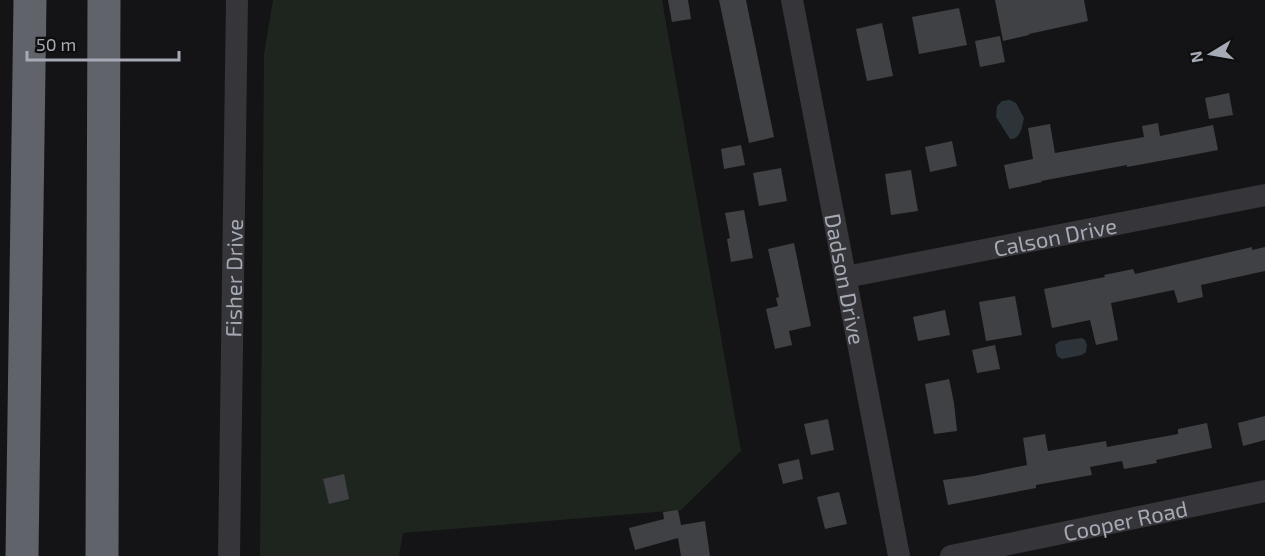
<svg xmlns="http://www.w3.org/2000/svg" width="1265" height="556" font-family="'Exo 2',sans-serif">
	<style>
		.green { fill: #1e251f }
		.water { fill: #2c343a }
		.building { fill: #404145 }
		.lines { fill: none; stroke-linecap: round; stroke-linejoin: round }
		.street { stroke: #35353a; stroke-width: 22 }
		.highway { stroke: #61636b; stroke-width: 33 }
		.labels { text-anchor: middle; dominant-baseline: central; stroke-width: 4.5; stroke-linejoin: round; paint-order: stroke }
		.street-label { font-size: 22px; fill: #a6aab5; stroke: #0f0f10 }
	</style>
	<rect width="100%" height="100%" fill="#141315"/>
	<!-- green -->
	<path class="green" d="M 273,0 L 662,0 L 741,451 L 681,510 L 403,533 L 399,556 L 260,556 L 264,54 Z"/>
	<!-- water -->
	<g class="water">
		<path d="M 1010,100 L 1016,103 L 1024,118 C 1022,127 1021,139 1010,139 L 996,117 L 997,106 L 1002,101 Z"/>
		<path d="M 1082,338 L 1085,340 L 1087,345 L 1086,352 L 1082,355 L 1062,359 L 1057,356 L 1055,345 L 1060,341 Z"/>
	</g>
	<!-- building -->
	<g class="building">
		<path d="M 668,0 L 688,0 L 691,19 L 672,22 Z"/>
		<path d="M 719,0 L 746,0 L 774,137 L 749,143 Z"/>
		<path d="M 995,0 L 1084,0 L 1088,21 L 1029,34 L 1029,35 L 1003,41 Z"/>
		<path d="M 959,8 L 967,45 L 919,54 L 912,17 Z"/>
		<path d="M 882,23 L 893,76 L 867,81 L 856,29 Z"/>
		<path d="M 1000,36 L 1005,62 L 980,67 L 975,41 Z"/>
		<path d="M 1229,93 L 1233,115 L 1209,119 L 1205,98 Z"/>
		<path d="M 1158,123 L 1160,136 L 1213,125 L 1218,150 L 1187,156 L 1127,167 L 1127,165 L 1041,181 L 1042,182 L 1009,189 L 1004,165 L 1033,159 L 1028,128 L 1050,124 L 1055,153 L 1144,137 L 1142,126 Z"/>
		<path d="M 952,141 L 957,166 L 930,172 L 925,147 Z"/>
		<path d="M 741,145 L 745,165 L 724,169 L 721,149 Z"/>
		<path d="M 781,168 L 787,201 L 759,206 L 753,173 Z"/>
		<path d="M 911,170 L 918,211 L 891,215 L 885,174 Z"/>
		<path d="M 744,210 L 753,258 L 731,262 L 727,239 L 730,238 L 725,213 Z"/>
		<path d="M 794,243 L 811,326 L 789,331 L 792,345 L 775,349 L 766,309 L 778,306 L 776,298 L 779,297 L 768,249 Z"/>
		<path d="M 1252,247 L 1252,250 L 1265,247 L 1265,271 L 1201,285 L 1203,297 L 1178,303 L 1174,290 L 1111,303 L 1118,340 L 1096,345 L 1090,320 L 1052,328 L 1044,289 L 1105,277 L 1104,275 L 1133,269 L 1135,274 Z"/>
		<path d="M 1015,296 L 1022,335 L 986,341 L 979,302 Z"/>
		<path d="M 945,310 L 950,335 L 918,341 L 913,317 Z"/>
		<path d="M 995,345 L 1000,369 L 977,373 L 972,350 Z"/>
		<path d="M 949,379 L 954,403 L 957,431 L 934,434 L 925,384 Z"/>
		<path d="M 1265,416 L 1265,440 L 1243,446 L 1238,423 Z"/>
		<path d="M 828,419 L 834,450 L 811,455 L 804,424 Z"/>
		<path d="M 1207,423 L 1212,448 L 1156,460 L 1157,463 L 1124,469 L 1122,461 L 1090,467 L 1092,475 L 1036,485 L 1036,488 L 948,505 L 943,480 L 974,476 L 1027,465 L 1023,438 L 1045,434 L 1048,451 L 1106,441 L 1107,447 L 1178,434 L 1178,429 Z"/>
		<path d="M 799,459 L 803,479 L 783,484 L 778,464 Z"/>
		<path d="M 344,474 L 349,499 L 329,504 L 323,479 Z"/>
		<path d="M 839,492 L 847,524 L 825,529 L 817,497 Z"/>
		<path d="M 678,510 L 681,525 L 705,521 L 710,556 L 681,556 L 678,538 L 635,550 L 629,528 L 664,519 L 663,512 Z"/>
	</g>
	<g class="lines">
		<!-- street -->
		<g class="street">
			<path id="s1" d="M 792,0 L 899,556"/>
			<path id="s2" d="M 846,277 L 1265,195"/>
			<path id="s3" d="M 229,556 L 237,0"/>
			<path id="s4" d="M 951,556 L 1265,491"/>
		</g>
		<!-- highway -->
		<g class="highway">
			<path d="M 22,556 L 30,0"/>
			<path d="M 102,556 L 104,0"/>
		</g>
	</g>
	<g class="labels">
		<!-- street labels -->
		<g class="street-label">
			<text stroke="none"><textPath href="#s2" startOffset="213">Calson Drive</textPath></text>
			<text stroke="none"><textPath href="#s3" startOffset="278">Fisher Drive</textPath></text>
			<text stroke="none"><textPath href="#s1" startOffset="284">Dadson Drive</textPath></text>
			<text stroke="none"><textPath href="#s4" startOffset="178">Cooper Road</textPath></text>
		</g>
	</g>
	<!-- north arrow -->
	<g transform="translate(1211 54) rotate(259)" stroke="#0f0f10" stroke-width="4.5" paint-order="stroke">
	<path d="M0-4.5L10 22L0 15L-10 22Z" fill="#a6aab5"/>
	<text y="-9" font-size="16" font-weight="bold" text-anchor="middle" fill="#a6aab5">N</text>
	</g>
	<!-- scale -->
	<path d="M27 51v9h152v-9" fill="none" stroke="#a6aab5" stroke-width="3"/>
	<text x="36" y="51" font-size="18" fill="#a6aab5" stroke="#0f0f10" stroke-width="4.5" paint-order="stroke">50 m</text>
</svg>
